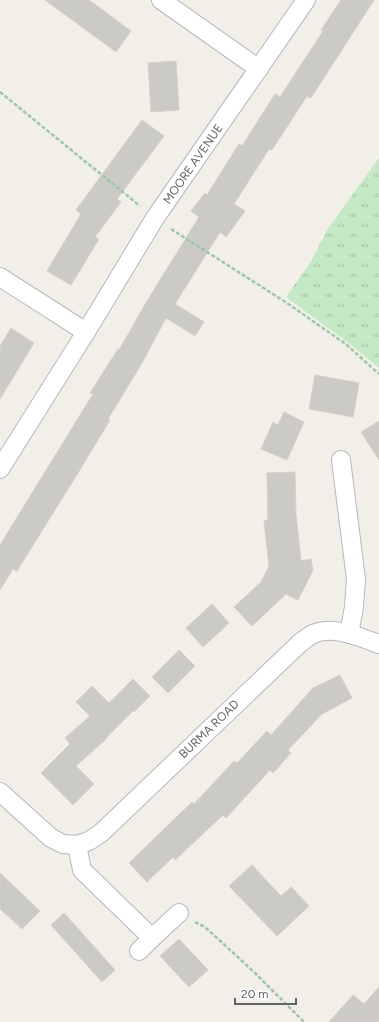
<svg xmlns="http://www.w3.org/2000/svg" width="379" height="1022" font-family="Figtree,sans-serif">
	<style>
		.grass { fill: url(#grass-tufts) }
		.building { fill: #cccac5; stroke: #d6d1c6 }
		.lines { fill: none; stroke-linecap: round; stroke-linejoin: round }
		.street-casing { stroke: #b5b8bc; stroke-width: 20 }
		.path { stroke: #9cc7a9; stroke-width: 2.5; stroke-dasharray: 4 2; stroke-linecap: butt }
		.street { stroke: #fff; stroke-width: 18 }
		.labels { text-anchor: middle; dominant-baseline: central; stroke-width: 4; stroke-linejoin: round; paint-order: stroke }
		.street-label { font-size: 12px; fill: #5f6368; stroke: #fff }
	</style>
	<defs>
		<pattern id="grass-tufts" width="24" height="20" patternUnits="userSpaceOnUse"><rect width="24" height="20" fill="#c5e8c5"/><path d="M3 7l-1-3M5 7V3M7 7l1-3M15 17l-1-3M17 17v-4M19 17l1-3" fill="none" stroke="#a3c0a4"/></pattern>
	</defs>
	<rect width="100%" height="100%" fill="#f1efe8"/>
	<!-- grass -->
	<path class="grass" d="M 379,158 L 379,368 L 351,345 L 286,297 L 312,260 L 327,230 Z"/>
	<!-- building -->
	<g class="building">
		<path d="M 45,0 L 89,0 L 131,31 L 116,52 Z"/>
		<path d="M 341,0 L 374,0 L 311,98 L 307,96 L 272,150 L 269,149 L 234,204 L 245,211 L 226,237 L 220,232 L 175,304 L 204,322 L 195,336 L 166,318 L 142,363 L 108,419 L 110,420 L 78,473 L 17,571 L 13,569 L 0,590 L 0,545 L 93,394 L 90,393 L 118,349 L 119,350 L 147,301 L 199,217 L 191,211 L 205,193 L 207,195 L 239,144 L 242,146 L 275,94 L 280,97 L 323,31 L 321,30 Z"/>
		<path d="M 176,61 L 179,110 L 151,112 L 148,63 Z"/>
		<path d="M 142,120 L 164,136 L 117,199 L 121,202 L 95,237 L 99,239 L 71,285 L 47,271 L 81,214 L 76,210 Z"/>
		<path d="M 11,328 L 34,343 L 0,399 L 0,346 Z"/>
		<path d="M 315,375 L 359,383 L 353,417 L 309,409 Z"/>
		<path d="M 284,412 L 304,422 L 287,460 L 261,449 L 273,422 L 278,425 Z"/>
		<path d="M 379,421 L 379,460 L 361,432 Z"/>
		<path d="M 295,472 L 296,514 L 301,561 L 311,559 L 313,570 L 298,600 L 286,594 L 252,626 L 234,607 L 261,582 L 269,566 L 264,521 L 268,520 L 267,473 Z"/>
		<path d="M 212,604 L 229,623 L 203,647 L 186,628 Z"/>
		<path d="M 179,650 L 195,666 L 168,693 L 152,677 Z"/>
		<path d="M 340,675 L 352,698 L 322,714 L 288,750 L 291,753 L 273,773 L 270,770 L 226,818 L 223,815 L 175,860 L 173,857 L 147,882 L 129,863 L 192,802 L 194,804 L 234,761 L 237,763 L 267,731 L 271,735 L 313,688 Z"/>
		<path d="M 133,679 L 150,696 L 134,712 L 133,711 L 106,738 L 106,739 L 76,766 L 94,784 L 73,805 L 41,773 L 70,744 L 65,738 L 90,716 L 76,702 L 92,686 L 109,703 Z"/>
		<path d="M 252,865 L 281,896 L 291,887 L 309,906 L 277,936 L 229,886 Z"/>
		<path d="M 0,873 L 40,911 L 22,929 L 0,909 Z"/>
		<path d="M 64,913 L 115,970 L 102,982 L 51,925 Z"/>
		<path d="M 179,939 L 208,970 L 189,987 L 160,956 Z"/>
		<path d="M 379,987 L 379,1022 L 329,1022 L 353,995 L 364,1004 Z"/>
	</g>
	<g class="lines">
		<!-- street casing -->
		<g class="street-casing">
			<g id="street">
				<path d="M 161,0 L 259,69"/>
				<path d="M 0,277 L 86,332"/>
				<path d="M 341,460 L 356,579 L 354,607 L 349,634"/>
				<path d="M 0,469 L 86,332 L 155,218 L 306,0"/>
				<path d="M 0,792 L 51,838 L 63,844 L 77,845 L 89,841 L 101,833 L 300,643 C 304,640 309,636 313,634 C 334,625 359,637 379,644"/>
				<path d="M 77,845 L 82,870 L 152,938 L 179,913"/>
				<path d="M 139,951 L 152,938"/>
			</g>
		</g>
		<!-- path -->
		<g class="path">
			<path d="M 0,92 L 140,206"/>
			<path d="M 171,229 L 287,303 L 347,345 L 379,374"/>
			<path d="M 195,922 L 205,927 L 254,972 L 304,1022"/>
		</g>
		<!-- street -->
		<use href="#street" class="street"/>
	</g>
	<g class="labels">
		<!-- street labels -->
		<g class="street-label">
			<text transform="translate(193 164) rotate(-55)">MOORE AVENUE</text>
			<text transform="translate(209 729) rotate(-44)">BURMA ROAD</text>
		</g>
	</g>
	<!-- scale -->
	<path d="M235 998v6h61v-6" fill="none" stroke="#5f6368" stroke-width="2"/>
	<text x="241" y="998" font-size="12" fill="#5f6368" stroke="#ffffff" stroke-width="3" paint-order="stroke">20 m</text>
</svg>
